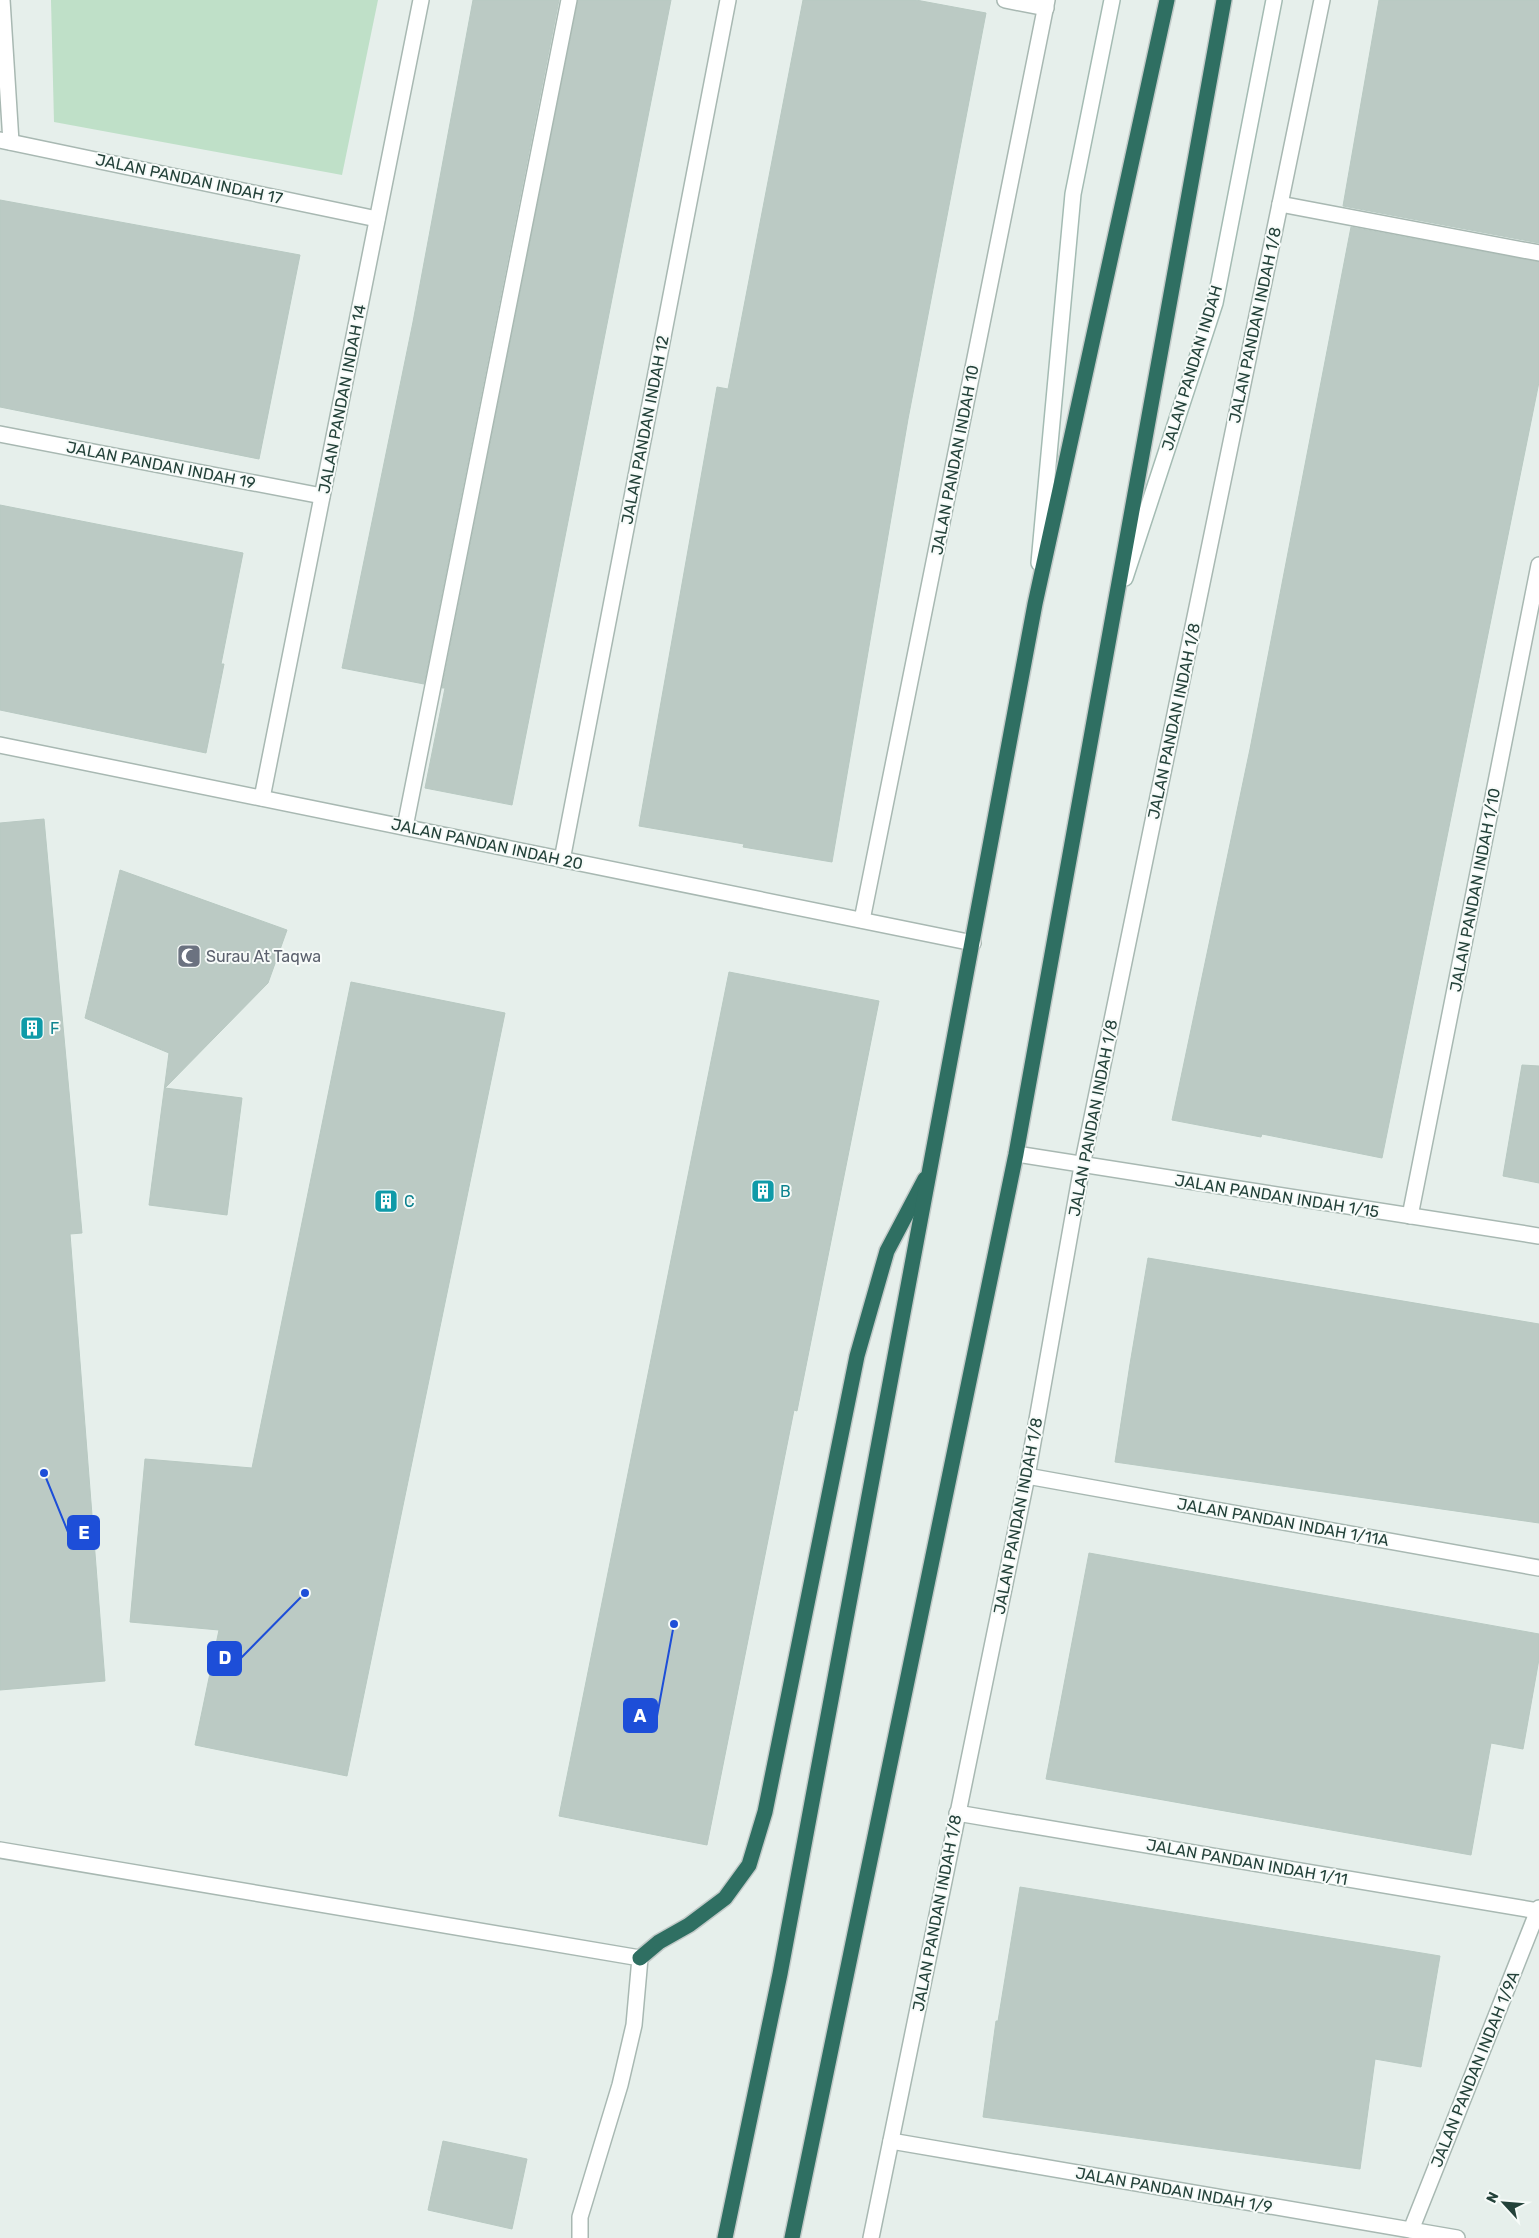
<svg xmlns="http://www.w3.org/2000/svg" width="1539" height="2238" font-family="Rubik,sans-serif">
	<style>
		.green { fill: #bfe0c8 }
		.building { fill: #bbcac4; stroke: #b8c9c2 }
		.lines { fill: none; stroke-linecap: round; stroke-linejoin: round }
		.lane-casing { stroke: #a8b8b2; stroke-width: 18 }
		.street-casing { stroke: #a8b8b2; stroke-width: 18 }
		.secondary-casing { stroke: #a4bbb3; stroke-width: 18 }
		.highway-casing { stroke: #c2cac8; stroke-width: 18 }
		.lane { stroke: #fff; stroke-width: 15 }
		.street { stroke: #fff; stroke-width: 15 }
		.secondary { stroke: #fff; stroke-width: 15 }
		.highway { stroke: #2f6f62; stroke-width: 15 }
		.labels { text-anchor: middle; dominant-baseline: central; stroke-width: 4; stroke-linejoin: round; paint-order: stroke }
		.street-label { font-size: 16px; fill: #24423a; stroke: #f7fbf9 }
		.worship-label { font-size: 16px; fill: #5b616d; stroke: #f7fbf9; text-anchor: start }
		.culture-label { font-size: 16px; fill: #0d838f; stroke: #f7fbf9; text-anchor: start }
		.leader { fill: none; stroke: #1d4ed8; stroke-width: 2 }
		.callout-dot { fill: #1d4ed8; stroke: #f7fbf9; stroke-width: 2 }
		.callout { fill: #1d4ed8; stroke: #1d4ed8; stroke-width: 2 }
		.callout-label { font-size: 18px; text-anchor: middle; font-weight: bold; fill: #fff }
	</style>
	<rect width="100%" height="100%" fill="#e6efeb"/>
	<!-- green -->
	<path class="green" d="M 51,0 L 378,0 L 342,175 L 54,122 Z"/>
	<!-- building -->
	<g class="building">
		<path d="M 473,0 L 559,0 L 424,684 L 342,668 L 413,322 Z"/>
		<path d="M 578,0 L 671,0 L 512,805 L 425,788 L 445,688 L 442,688 Z"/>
		<path d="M 803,0 L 916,0 L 986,13 L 908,419 L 832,862 L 743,847 L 744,844 L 639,826 L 717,387 L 728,389 Z"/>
		<path d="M 1379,0 L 1539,0 L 1539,243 L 1343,206 Z"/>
		<path d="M 0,200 L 300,255 L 259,459 L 0,407 Z"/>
		<path d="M 1351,227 L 1539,262 L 1539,382 L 1382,1158 L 1262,1134 L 1261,1137 L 1172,1120 L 1250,749 Z"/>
		<path d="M 0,505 L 243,553 L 221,664 L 224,664 L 206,753 L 0,710 Z"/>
		<path d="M 44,819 L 82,1233 L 70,1234 L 105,1681 L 0,1690 L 0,823 Z"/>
		<path d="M 120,870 L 287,930 L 268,983 L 165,1088 L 242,1098 L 227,1215 L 149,1205 L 169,1053 L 85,1018 Z"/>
		<path d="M 729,972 L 879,1001 L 797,1411 L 794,1410 L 707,1845 L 559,1816 Z"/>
		<path d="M 351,982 L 505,1013 L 347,1776 L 195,1745 L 219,1630 L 130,1622 L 145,1459 L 252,1468 Z"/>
		<path d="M 1522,1065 L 1539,1066 L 1539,1183 L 1503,1176 Z"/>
		<path d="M 1148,1258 L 1539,1324 L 1539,1523 L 1115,1462 L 1130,1364 Z"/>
		<path d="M 1089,1553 L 1539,1634 L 1539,1659 L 1523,1749 L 1491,1743 L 1471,1855 L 1046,1779 Z"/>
		<path d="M 1020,1887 L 1440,1956 L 1421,2067 L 1375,2059 L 1360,2169 L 983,2117 L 996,2021 L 998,2021 Z"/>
		<path d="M 443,2141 L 527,2159 L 512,2229 L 428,2210 Z"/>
	</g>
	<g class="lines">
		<!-- lane casing -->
		<g class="lane-casing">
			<g id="lane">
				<path d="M 1005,0 L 1046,8"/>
				<path d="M 1280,204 L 1539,253"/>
				<path d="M 405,827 L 569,0"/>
			</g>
		</g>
		<!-- street casing -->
		<g class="street-casing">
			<g id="street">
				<path d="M 2,0 L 11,142"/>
				<path d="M 0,140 L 377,219"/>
				<path d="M 0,434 L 322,496"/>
				<path d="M 0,745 L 973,943"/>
				<path d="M 262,798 L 421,0"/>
				<path d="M 562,860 L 728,0"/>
				<path d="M 862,920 L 1047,0"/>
				<path d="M 1016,1154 L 1539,1236"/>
				<path d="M 1410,1216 L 1539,565"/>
				<path d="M 1027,1476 L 1539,1568"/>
				<path d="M 957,1813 L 1538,1911"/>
				<path d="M 0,1850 L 640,1958 L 634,2025 L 620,2085 L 580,2217 L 580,2238"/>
				<path d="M 891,2141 L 1457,2238"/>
				<path d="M 1411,2230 L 1539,1908"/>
				<path d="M 871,2238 L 1027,1476 L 1082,1166 L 1322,0"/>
			</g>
		</g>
		<!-- secondary casing -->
		<g class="secondary-casing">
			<g id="secondary">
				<path d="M 1039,563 L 1073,194 L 1112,0"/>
				<path d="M 1125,578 L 1215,303 L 1274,0"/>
			</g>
		</g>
		<!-- highway casing -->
		<g class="highway-casing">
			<g id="highway">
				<path d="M 640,1958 L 659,1942 L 689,1925 L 725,1898 L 749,1865 L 765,1812 L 857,1356 L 887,1251 L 925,1179"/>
				<path d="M 725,2238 L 780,1974 L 1035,604 L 1167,0"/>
				<path d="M 792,2238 L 1016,1154 L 1224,0"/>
			</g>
		</g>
		<!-- lane -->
		<use href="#lane" class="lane"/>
		<!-- street -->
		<use href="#street" class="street"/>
		<!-- secondary -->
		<use href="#secondary" class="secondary"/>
		<!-- highway -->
		<use href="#highway" class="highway"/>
	</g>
	<!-- icons -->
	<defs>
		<g id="mosque-square" transform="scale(1.25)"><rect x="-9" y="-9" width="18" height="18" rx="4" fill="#6b7280" stroke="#f7fbf9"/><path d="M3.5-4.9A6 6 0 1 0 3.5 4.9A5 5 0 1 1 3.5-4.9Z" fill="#fff"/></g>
		<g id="building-square" transform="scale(1.25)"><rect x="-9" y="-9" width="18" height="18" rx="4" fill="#0f9aa8" stroke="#f7fbf9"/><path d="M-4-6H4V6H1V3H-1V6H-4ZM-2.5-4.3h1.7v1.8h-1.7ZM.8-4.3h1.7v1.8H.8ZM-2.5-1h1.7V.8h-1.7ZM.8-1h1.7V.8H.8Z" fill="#fff"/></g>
	</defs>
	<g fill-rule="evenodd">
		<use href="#mosque-square" x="189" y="956"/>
		<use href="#building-square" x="32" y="1028"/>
		<use href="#building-square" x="763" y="1191"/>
		<use href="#building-square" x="386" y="1201"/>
	</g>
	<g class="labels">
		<!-- street labels -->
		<g class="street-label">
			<text transform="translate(189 179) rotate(12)">JALAN PANDAN INDAH 17</text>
			<text transform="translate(1255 325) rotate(-78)">JALAN PANDAN INDAH 1/8</text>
			<text transform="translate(1192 368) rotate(-73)">JALAN PANDAN INDAH</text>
			<text transform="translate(342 399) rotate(-79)">JALAN PANDAN INDAH 14</text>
			<text transform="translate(645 430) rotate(-79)">JALAN PANDAN INDAH 12</text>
			<text transform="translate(955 460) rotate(-79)">JALAN PANDAN INDAH 10</text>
			<text transform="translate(161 465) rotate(11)">JALAN PANDAN INDAH 19</text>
			<text transform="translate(1174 721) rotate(-78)">JALAN PANDAN INDAH 1/8</text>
			<text transform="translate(487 844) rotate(12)">JALAN PANDAN INDAH 20</text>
			<text transform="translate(1475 890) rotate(-79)">JALAN PANDAN INDAH 1/10</text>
			<text transform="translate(1093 1118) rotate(-79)">JALAN PANDAN INDAH 1/8</text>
			<text transform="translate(1277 1196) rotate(9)">JALAN PANDAN INDAH 1/15</text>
			<text transform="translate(1018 1516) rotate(-79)">JALAN PANDAN INDAH 1/8</text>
			<text transform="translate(1283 1522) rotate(10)">JALAN PANDAN INDAH 1/11A</text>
			<text transform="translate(1247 1862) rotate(10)">JALAN PANDAN INDAH 1/11</text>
			<text transform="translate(937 1913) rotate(-79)">JALAN PANDAN INDAH 1/8</text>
			<text transform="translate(1475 2069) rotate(-68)">JALAN PANDAN INDAH 1/9A</text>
			<text transform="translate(1174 2190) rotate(10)">JALAN PANDAN INDAH 1/9</text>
		</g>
		<!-- worship labels -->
		<g class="worship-label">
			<text x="206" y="956">Surau At Taqwa</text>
		</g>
		<!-- culture labels -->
		<g class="culture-label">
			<text x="50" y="1028">F</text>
			<text x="780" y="1191">B</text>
			<text x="404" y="1201">C</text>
		</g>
	</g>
	<!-- callouts -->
	<path class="leader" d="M44 1473L68 1532M305 1593L241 1658M674 1624L657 1716"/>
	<g class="callout-dot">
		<circle cx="44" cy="1473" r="5"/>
		<circle cx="305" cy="1593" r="5"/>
		<circle cx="674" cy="1624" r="5"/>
	</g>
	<g class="callout">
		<rect x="68" y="1516" width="31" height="33" rx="5"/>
		<rect x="208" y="1642" width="33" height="33" rx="5"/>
		<rect x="624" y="1699" width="33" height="33" rx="5"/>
	</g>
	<g class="callout-label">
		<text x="84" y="1539">E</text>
		<text x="225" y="1664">D</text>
		<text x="640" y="1722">A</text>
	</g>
	<!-- north arrow -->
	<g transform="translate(1504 2203) rotate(296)" stroke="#f7fbf9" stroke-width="4" paint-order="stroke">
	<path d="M0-4L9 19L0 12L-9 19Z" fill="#24423a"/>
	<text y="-8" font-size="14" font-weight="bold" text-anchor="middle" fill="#24423a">N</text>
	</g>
</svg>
